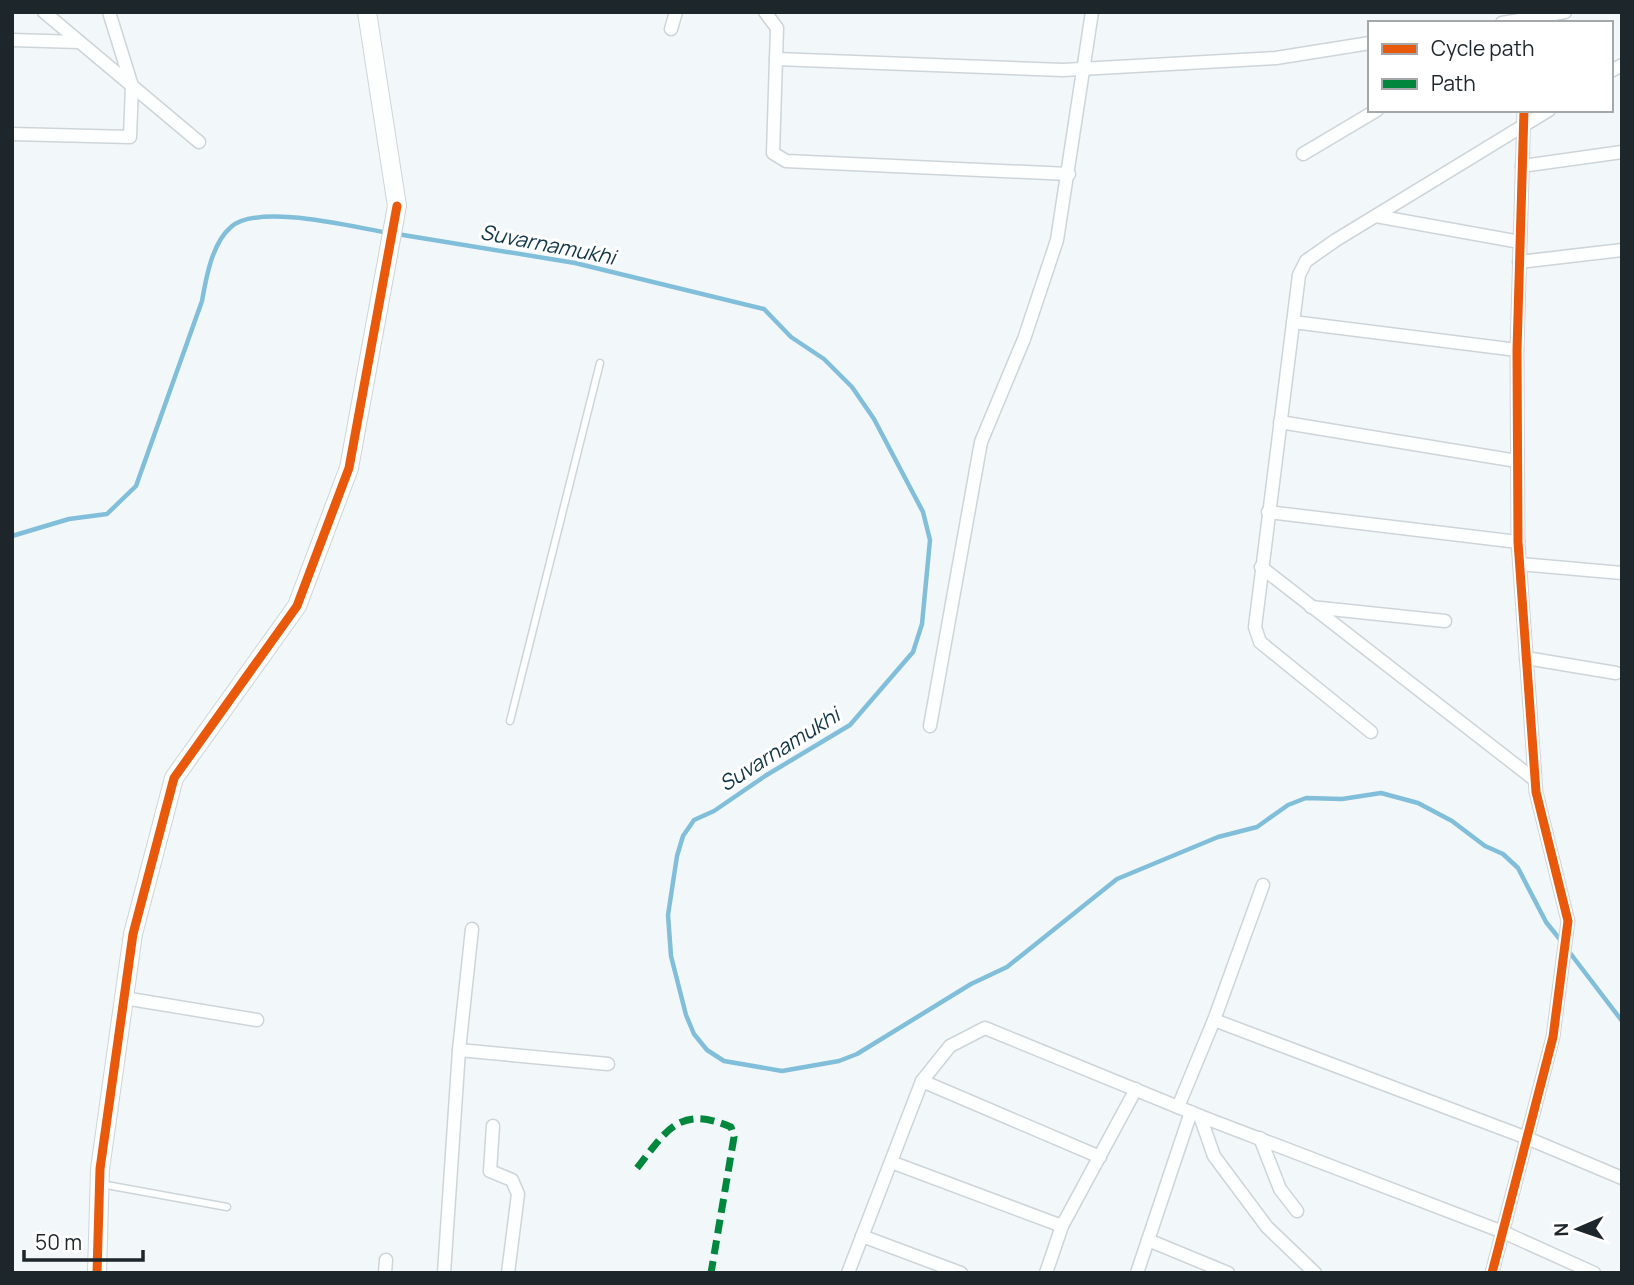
<svg xmlns="http://www.w3.org/2000/svg" width="1634" height="1285" font-family="Manrope,sans-serif">
	<style>
		.lines { fill: none; stroke-linecap: round; stroke-linejoin: round }
		.stream { stroke: #81beda; stroke-width: 4.5 }
		.lane-casing { stroke: #cdd5d9; stroke-width: 9 }
		.street-casing { stroke: #cdd5d9; stroke-width: 15 }
		.secondary-casing { stroke: #cdd5d9; stroke-width: 20 }
		.lane { stroke: #fdfefe; stroke-width: 6 }
		.street { stroke: #fdfefe; stroke-width: 12 }
		.secondary { stroke: #fdfefe; stroke-width: 18 }
		.quiet { stroke: #00873e; stroke-width: 7; stroke-dasharray: 14 7; stroke-linecap: butt }
		.cycleway-casing { stroke: #fff; stroke-width: 13 }
		.cycleway { stroke: #e8590c; stroke-width: 9 }
		.labels { text-anchor: middle; dominant-baseline: central; stroke-width: 6; stroke-linejoin: round; paint-order: stroke }
		.water-label { font-size: 21px; font-style: italic; fill: #103647; stroke: #fff }
	</style>
	<rect width="100%" height="100%" fill="#f2f7fa"/>
	<g class="lines">
		<!-- stream -->
		<g class="stream">
			<path d="M 397,234 L 575,263 L 764,309 L 791,337 L 824,359 L 852,387 L 874,419 L 923,512 L 930,540 L 922,624 L 913,652 L 850,725 L 765,776 L 714,811 L 694,820 L 683,836 L 677,856 L 668,915 L 671,956 L 686,1015 L 694,1034 L 707,1050 L 724,1061 L 782,1071 L 839,1061 L 857,1054 L 971,984 L 1007,967 L 1117,879 L 1218,837 L 1257,827 L 1288,805 L 1306,798 L 1342,799 L 1381,793 L 1418,803 L 1452,821 L 1485,846 L 1503,854 L 1518,868 L 1546,922 L 1562,942"/>
			<path d="M 12,536 L 69,519 L 107,514 L 136,486 L 202,301 C 206,278 212,243 231,227 C 258,203 353,227 389,233"/>
			<path d="M 1567,949 L 1622,1021"/>
		</g>
		<!-- lane casing -->
		<g class="lane-casing">
			<g id="lane">
				<path d="M 510,721 L 600,363"/>
				<path d="M 101,1184 L 227,1207"/>
			</g>
		</g>
		<!-- street casing -->
		<g class="street-casing">
			<g id="street">
				<path d="M 44,12 L 199,142"/>
				<path d="M 765,12 L 777,28 L 773,153 L 786,161 L 1069,174"/>
				<path d="M 1502,23 L 1565,12"/>
				<path d="M 671,29 L 676,12"/>
				<path d="M 12,40 L 79,42"/>
				<path d="M 776,59 L 1063,70 L 1276,58 L 1370,43"/>
				<path d="M 1611,71 L 1622,65"/>
				<path d="M 12,134 L 130,137 L 132,86 L 109,12"/>
				<path d="M 1303,154 L 1377,110"/>
				<path d="M 1522,166 L 1622,152"/>
				<path d="M 1376,216 L 1520,242"/>
				<path d="M 1519,262 L 1622,250"/>
				<path d="M 1293,322 L 1517,350"/>
				<path d="M 1280,422 L 1517,461"/>
				<path d="M 1268,512 L 1518,542"/>
				<path d="M 1520,564 L 1622,573"/>
				<path d="M 1261,567 L 1535,780"/>
				<path d="M 1311,607 L 1445,621"/>
				<path d="M 1526,658 L 1616,673"/>
				<path d="M 930,726 L 981,442 L 1024,339 L 1057,240 L 1092,12"/>
				<path d="M 1371,732 L 1260,642 L 1255,627 L 1299,275 L 1306,261 L 1336,240 L 1549,110"/>
				<path d="M 124,998 L 257,1020"/>
				<path d="M 1214,1020 L 1527,1138 L 1622,1178"/>
				<path d="M 459,1050 L 608,1064"/>
				<path d="M 922,1081 L 1100,1157"/>
				<path d="M 1178,1107 L 1214,1020 L 1263,885"/>
				<path d="M 1200,1116 L 1214,1156 L 1267,1227 L 1315,1273"/>
				<path d="M 493,1126 L 490,1171 L 512,1180 L 518,1194 L 508,1273"/>
				<path d="M 1260,1138 L 1280,1189 L 1297,1211"/>
				<path d="M 891,1162 L 1062,1226"/>
				<path d="M 862,1236 L 961,1273"/>
				<path d="M 1148,1240 L 1228,1273"/>
				<path d="M 385,1273 L 386,1260"/>
				<path d="M 444,1273 L 459,1050 L 472,929"/>
				<path d="M 848,1273 L 922,1081 L 950,1046 L 985,1028 L 1200,1116 L 1503,1232 L 1594,1273"/>
				<path d="M 1046,1273 L 1062,1226 L 1136,1089"/>
				<path d="M 1137,1273 L 1191,1112"/>
				<path d="M 1492,1273 L 1553,1037 L 1568,921 L 1536,792 L 1518,542 L 1517,350 L 1524,110"/>
			</g>
		</g>
		<!-- secondary casing -->
		<g class="secondary-casing">
			<path id="secondary" d="M 97,1273 L 100,1169 L 133,934 L 174,778 L 297,606 L 349,468 L 397,206 L 367,12"/>
		</g>
		<!-- lane -->
		<use href="#lane" class="lane"/>
		<!-- street -->
		<use href="#street" class="street"/>
		<!-- secondary -->
		<use href="#secondary" class="secondary"/>
		<!-- quiet -->
		<path class="quiet" d="M 637,1168 C 667,1130 679,1105 731,1127 L 734,1137 L 711,1273"/>
		<!-- cycleway casing -->
		<g class="cycleway-casing">
			<g id="cycleway">
				<path d="M 97,1273 L 100,1169 L 133,934 L 174,778 L 297,606 L 349,468 L 397,206"/>
				<path d="M 1492,1273 L 1553,1037 L 1568,921 L 1536,792 L 1518,542 L 1517,350 L 1524,110"/>
			</g>
		</g>
		<!-- cycleway -->
		<use href="#cycleway" class="cycleway"/>
	</g>
	<g class="labels">
		<!-- water labels -->
		<g class="water-label">
			<text transform="translate(548 244) rotate(11)">Suvarnamukhi</text>
			<text transform="translate(779 749) rotate(-32)">Suvarnamukhi</text>
		</g>
	</g>
	<!-- border -->
	<rect width="1634" height="1285" fill="none" stroke="#1d262b" stroke-width="28"/>
	<!-- legend -->
	<rect x="1368" y="21" width="245" height="91" fill="#ffffff" stroke="#a5a8aa" stroke-width="2"/>
	<rect x="1382" y="44" width="35" height="10" fill="#e8590c" stroke="#a5a8aa" stroke-width="2"/>
	<text x="1431" y="56" font-size="21" fill="#1d262b">Cycle path</text>
	<rect x="1382" y="79" width="35" height="10" fill="#00873e" stroke="#a5a8aa" stroke-width="2"/>
	<text x="1431" y="91" font-size="21" fill="#1d262b">Path</text>
	<!-- north arrow -->
	<g transform="translate(1578 1229) rotate(268)" stroke="#ffffff" stroke-width="5" paint-order="stroke">
	<path d="M0-5L12 26L0 18L-12 26Z" fill="#1d262b"/>
	<text y="-10" font-size="19" font-weight="bold" text-anchor="middle" fill="#1d262b">N</text>
	</g>
	<!-- scale -->
	<path d="M24 1250v10h119v-10" fill="none" stroke="#1d262b" stroke-width="3.5"/>
	<text x="35" y="1250" font-size="21" fill="#1d262b" stroke="#ffffff" stroke-width="5" paint-order="stroke">50 m</text>
</svg>
